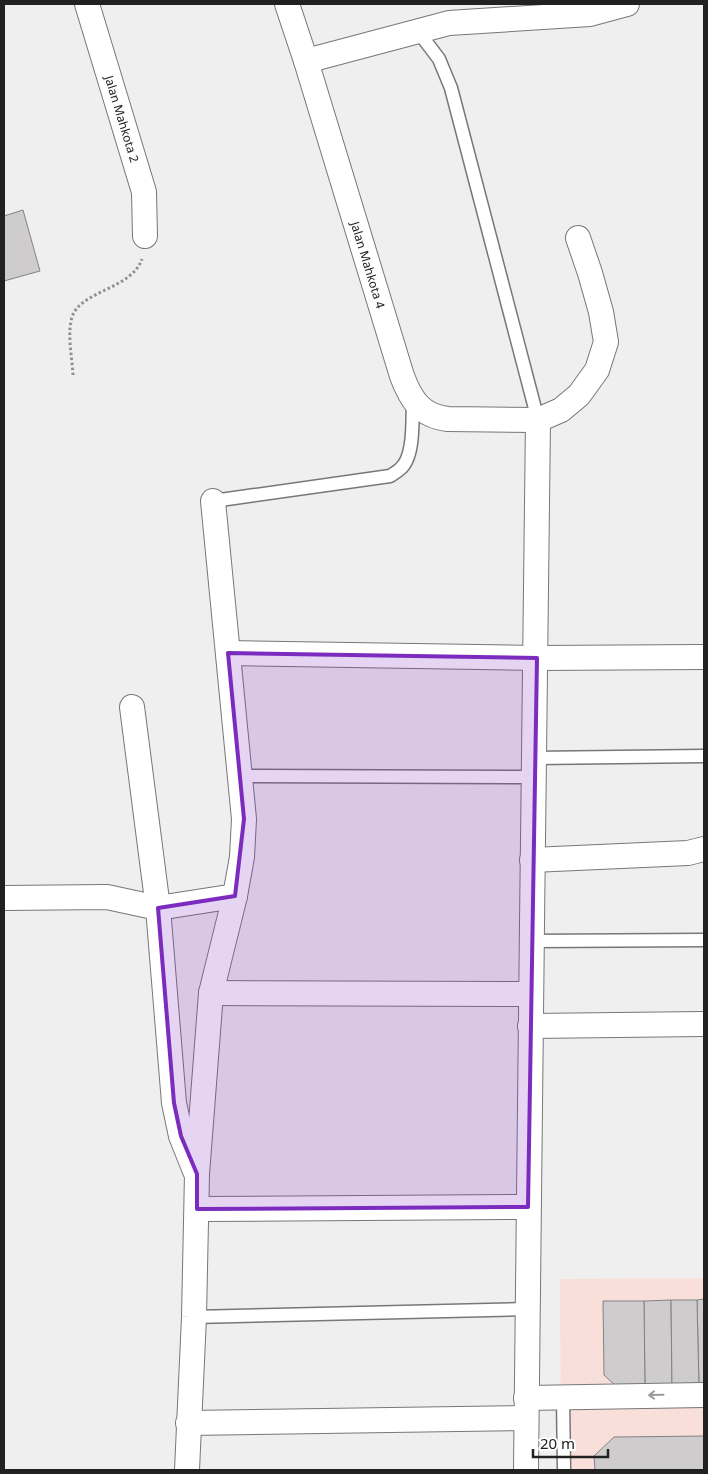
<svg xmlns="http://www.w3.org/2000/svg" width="708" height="1474" font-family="'Noto Sans',sans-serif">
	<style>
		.commercial { fill: #f9dfda }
		.building { fill: #cecccc; stroke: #838282 }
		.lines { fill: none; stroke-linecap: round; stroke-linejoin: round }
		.lane-casing { stroke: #777778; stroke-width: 15 }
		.street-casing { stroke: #777778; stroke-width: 26 }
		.path { stroke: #909091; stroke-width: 3; stroke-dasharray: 2.5 2.5; stroke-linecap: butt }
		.lane { stroke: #fff; stroke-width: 12 }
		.street { stroke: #fff; stroke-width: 24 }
		.oneway { stroke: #9b9b9b }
		.marked { fill: #7b2cbf; fill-opacity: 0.2; stroke: #7b2cbf; stroke-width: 4; stroke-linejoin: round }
		.labels { text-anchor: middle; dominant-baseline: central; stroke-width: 4; stroke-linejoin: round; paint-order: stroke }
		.street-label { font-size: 12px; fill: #212121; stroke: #fcfdfe }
	</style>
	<rect width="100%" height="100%" fill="#efeff0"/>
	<!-- commercial -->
	<path class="commercial" d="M 704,1278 L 704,1470 L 561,1470 L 560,1279 Z"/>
	<!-- building -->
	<g class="building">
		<path d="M 23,210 L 40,271 L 4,281 L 4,216 Z"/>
		<path d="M 704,1299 L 704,1387 L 699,1387 L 697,1300 Z"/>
		<path d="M 671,1300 L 672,1388 L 645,1388 L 644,1301 Z"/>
		<path d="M 671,1300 L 697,1300 L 699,1387 L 672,1388 Z"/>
		<path d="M 603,1301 L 644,1301 L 645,1388 L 618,1388 L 604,1375 Z"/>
		<path d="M 704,1436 L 704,1470 L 595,1470 L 594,1456 L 614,1437 Z"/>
	</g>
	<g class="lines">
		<!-- lane casing -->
		<g class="lane-casing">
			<g id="lane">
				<path d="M 417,30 L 439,59 L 451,88 L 538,420"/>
				<path d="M 213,501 L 390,476 C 393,474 397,472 400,469 C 415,457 412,419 413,400"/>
				<path d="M 534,758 L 704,756"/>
				<path d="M 240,776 L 534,777"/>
				<path d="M 532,941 L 704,940"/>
				<path d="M 194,1317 L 526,1309"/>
				<path d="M 563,1397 L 564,1470"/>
			</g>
		</g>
		<!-- street casing -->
		<g class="street-casing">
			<g id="street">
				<path d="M 87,4 L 144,192 L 145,236"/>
				<path d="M 287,4 L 306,61 L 402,376 C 411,400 421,416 448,419 L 538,420 L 561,410 L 579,395 L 597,370 L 606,342 L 601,312 L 590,273 L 578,238"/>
				<path d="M 306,61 L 449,23 L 590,14 L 627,4"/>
				<path d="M 228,653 L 537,658 L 704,657"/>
				<path d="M 132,707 L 158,908 L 174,1103 L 181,1136 L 195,1171"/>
				<path d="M 532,860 L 688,853 L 704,849"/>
				<path d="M 4,898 L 107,897 L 158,908 L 235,896"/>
				<path d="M 211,993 L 530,994"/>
				<path d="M 530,1026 L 704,1024"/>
				<path d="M 197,1209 L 528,1207"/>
				<path d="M 526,1398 L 704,1395"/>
				<path d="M 188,1423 L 526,1418"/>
				<path d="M 187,1470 L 194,1317 L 197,1174 L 211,993 L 235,896 L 242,857 L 244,819 L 213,501"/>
				<path d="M 526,1470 C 527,1120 536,770 538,420"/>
			</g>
		</g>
		<!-- path -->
		<path class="path" d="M 73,375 C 72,357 67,334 72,317 C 80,291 132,289 142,259"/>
		<!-- lane -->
		<use href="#lane" class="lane"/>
		<!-- street -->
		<use href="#street" class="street"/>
	</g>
	<!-- one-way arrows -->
	<defs><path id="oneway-shaft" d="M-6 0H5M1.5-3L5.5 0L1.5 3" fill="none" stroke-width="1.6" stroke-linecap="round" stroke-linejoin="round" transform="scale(1.25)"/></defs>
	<use class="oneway" href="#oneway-shaft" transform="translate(656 1395) rotate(179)"/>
	<!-- marked area -->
	<path class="marked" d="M 228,653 L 537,658 L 528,1207 L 197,1209 L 197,1174 L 181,1136 L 174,1103 L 158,908 L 235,896 L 244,819 Z"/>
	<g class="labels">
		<!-- street labels -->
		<g class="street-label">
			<text transform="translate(122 119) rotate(73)">Jalan Mahkota 2</text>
			<text transform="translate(368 265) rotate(73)">Jalan Mahkota 4</text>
		</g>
	</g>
	<!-- border -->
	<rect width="708" height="1474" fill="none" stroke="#212121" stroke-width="10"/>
	<!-- scale -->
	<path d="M533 1449v8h75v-8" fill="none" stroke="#212121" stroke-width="2.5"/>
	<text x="540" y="1449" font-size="15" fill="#212121" stroke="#fcfdfe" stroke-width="4" paint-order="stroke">20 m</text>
</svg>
